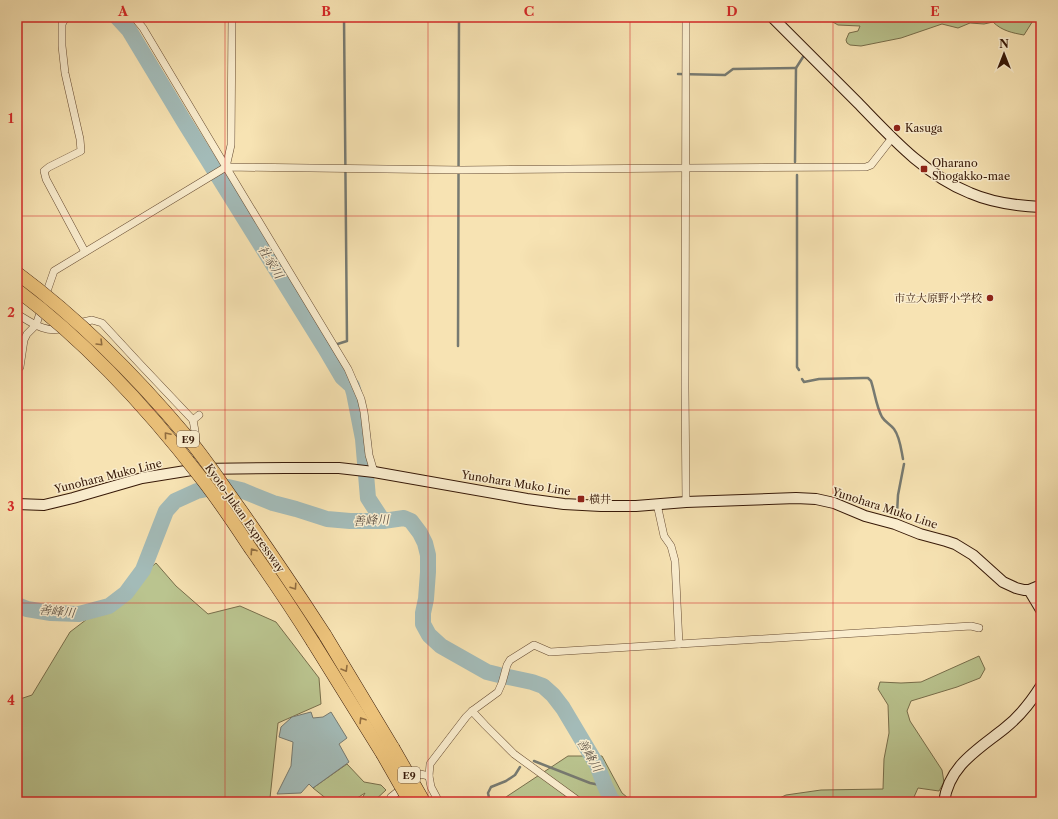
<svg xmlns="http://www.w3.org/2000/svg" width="1058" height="819" font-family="'Libre Caslon Text','Noto Serif JP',serif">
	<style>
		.green { fill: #bac48f; stroke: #786e4b }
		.water { fill: #a3bbb8; stroke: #777a71 }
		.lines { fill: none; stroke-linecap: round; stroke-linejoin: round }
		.stream { stroke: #777a71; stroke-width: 2.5 }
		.river { stroke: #a3bbb8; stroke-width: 16 }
		.street-casing { stroke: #664b32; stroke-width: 8 }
		.secondary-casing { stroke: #361807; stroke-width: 12 }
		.highway-casing { stroke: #361807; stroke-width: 14 }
		.street { stroke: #faedce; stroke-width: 7 }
		.secondary { stroke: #faedce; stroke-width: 10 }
		.highway { stroke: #ecc27a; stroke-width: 13 }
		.highway-bridge-casing { stroke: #361807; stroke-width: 14; stroke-linecap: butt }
		.highway-bridge { stroke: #ecc27a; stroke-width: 13 }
		.oneway { stroke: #916d40 }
		.grid { fill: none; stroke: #d62828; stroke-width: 1; stroke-opacity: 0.55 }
		.poi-dot { fill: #8f2418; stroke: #faedce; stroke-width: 1.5 }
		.labels { text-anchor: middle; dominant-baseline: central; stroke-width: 3; stroke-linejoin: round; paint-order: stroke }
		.shield { fill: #faedce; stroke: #715843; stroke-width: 1 }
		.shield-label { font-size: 10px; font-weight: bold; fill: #361807 }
		.poi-label { font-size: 11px; fill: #361807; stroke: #faedce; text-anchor: start }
		.street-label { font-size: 11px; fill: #361807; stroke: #faedce }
		.water-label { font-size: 12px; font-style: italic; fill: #5c5145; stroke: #faedce }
		.neatline { fill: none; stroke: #d62828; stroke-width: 1.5 }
		.grid-label { font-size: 13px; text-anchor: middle; font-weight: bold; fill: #d62828 }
	</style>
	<rect width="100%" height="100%" fill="#f7e3b3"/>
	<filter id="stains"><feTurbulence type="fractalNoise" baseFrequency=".005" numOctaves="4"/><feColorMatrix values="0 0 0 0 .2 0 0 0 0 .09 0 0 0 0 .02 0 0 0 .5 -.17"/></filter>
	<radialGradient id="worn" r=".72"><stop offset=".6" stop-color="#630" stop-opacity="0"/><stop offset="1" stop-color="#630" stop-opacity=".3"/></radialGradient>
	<!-- green -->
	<g class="green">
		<path d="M 822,17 L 1033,17 L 1034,19 L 1024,35 C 1013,33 1002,31 993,22 L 984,24 L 970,23 L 958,28 L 942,24 L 901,38 L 861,46 L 850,45 L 847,43 L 846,40 L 849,33 L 858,31 L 860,26 L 838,25 L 831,21 Z"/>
		<path d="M 156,563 L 176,586 L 208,614 L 240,606 L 276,622 L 319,678 L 321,704 L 278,723 L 270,798 L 285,802 L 17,802 L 17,700 L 32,695 L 70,632 L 120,594 Z"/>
		<path d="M 979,656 L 985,669 L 980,678 L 957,687 L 911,701 L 907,711 L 910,721 L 942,770 L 944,782 L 939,791 L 918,788 L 914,797 L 919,802 L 771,802 L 786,795 L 821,790 L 883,789 L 884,759 L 889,733 L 888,705 L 878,689 L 880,682 L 901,683 L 921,682 Z"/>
		<path d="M 568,756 L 602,756 L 622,793 L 633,802 L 505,802 L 506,797 Z"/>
		<path d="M 347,764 L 364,782 L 381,785 L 386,790 L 373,802 L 360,802 L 365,793 L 351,802 L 328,802 L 328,800 L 313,788 Z"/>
	</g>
	<!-- water -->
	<path class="water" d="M 311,712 L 313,718 L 323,717 L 331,712 L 347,738 L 339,744 L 349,762 L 313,788 L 309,784 L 301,793 L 277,794 L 291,766 L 293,742 L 279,737 L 281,727 L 292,717 Z"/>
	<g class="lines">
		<!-- stream -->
		<g class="stream">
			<path d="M 678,74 L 725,75 L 733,69 L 796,68"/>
			<path d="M 795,162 L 796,68 L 803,57"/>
			<path d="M 797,175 L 797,367 L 799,370"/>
			<path d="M 458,346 L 459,17"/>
			<path d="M 325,348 L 347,341 L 344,17"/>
			<path d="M 802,379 L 804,382 L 819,379 L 863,378 L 868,378 L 871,381 C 875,393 876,406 882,417 C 885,422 890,424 894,429 C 900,437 901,449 903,459"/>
			<path d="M 897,514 L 898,495 L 904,464"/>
			<path d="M 534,761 L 590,783 L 605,786"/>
			<path d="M 490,802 L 488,793 L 491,787 L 506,781 L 515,775 L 520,767"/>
		</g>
		<!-- river -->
		<g class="river">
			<path d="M 117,17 L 129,30 L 185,123 L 325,348 L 342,377 L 352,386 L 354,393 L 363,439 L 368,498 L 383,521"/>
			<path d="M 17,605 L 27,609 L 51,613 L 79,614 L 109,606 L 126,593 L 143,570 L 166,511 L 175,501 L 197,491 L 217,487 L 228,487 L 241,490 L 273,503 L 296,509 L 327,519 L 350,521 L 383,521 L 404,518 L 411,521 L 420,533 L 425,543 L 428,555 L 428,572 L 426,599 L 423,613 L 423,624 L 429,635 L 441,646 L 487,672 L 499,675 L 532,682 L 543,686 L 553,695 L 563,708 L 597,765 L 605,786 L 611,799 L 614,802"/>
		</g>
		<!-- street casing -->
		<g class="street-casing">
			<g id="street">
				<path d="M 66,17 L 62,24 L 62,46 L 65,73 L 80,139 L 81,151 L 49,167 L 44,171 L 46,179 L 85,252"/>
				<path d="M 134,17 L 143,28 L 226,167 L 348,369 L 361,399 L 364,412 L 369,455 L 374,472"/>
				<path d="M 226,167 L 231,145 L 232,17"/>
				<path d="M 45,297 L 54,271 L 226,167 L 462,170 L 686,168 L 866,167 L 871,165 L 892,138"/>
				<path d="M 17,314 C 32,323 46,334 64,328"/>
				<path d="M 78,323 L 92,320 L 102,323 L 139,363 L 193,420"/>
				<path d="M 20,367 L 24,340 L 27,334 L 36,325 L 42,307"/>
				<path d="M 198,469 L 195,431 L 193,420 L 199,415"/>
				<path d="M 686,502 L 685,388 L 686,17"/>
				<path d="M 657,504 L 664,536 L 671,546 L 675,561 L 679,644"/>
				<path d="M 472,711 L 485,725 L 514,754 L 580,802"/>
				<path d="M 391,797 L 420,774 L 429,776"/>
				<path d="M 439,802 L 431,787 L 429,776 L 430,764 L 466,717 L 472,711 L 498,692 L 502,683 L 507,665 L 510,660 L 534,645 L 550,652 L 971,626 L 979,628"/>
			</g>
		</g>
		<!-- secondary casing -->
		<g class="secondary-casing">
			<g id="secondary">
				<path d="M 772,17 C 801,46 829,74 858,103 C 891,137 925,175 970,193 C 993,203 1017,206 1041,207"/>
				<path d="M 17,504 L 44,505 L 73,498 L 142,478 L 198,469 L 285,468 L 339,468 L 374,472 L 527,499 L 564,504 L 601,506 L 636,506 L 686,502 L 796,498 L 816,499 L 834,503 L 865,516 L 895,524 L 920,534 L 946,541 L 955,544 L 973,555 L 1003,582 L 1016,588 L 1024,590 L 1029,590 L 1041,585"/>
				<path d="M 1029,590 L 1041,610"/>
				<path d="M 944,802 C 949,765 979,749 1005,728 C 1020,716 1031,702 1041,686"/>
			</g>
		</g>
		<!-- highway casing -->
		<g class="highway-casing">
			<g id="highway">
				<path d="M 325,635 L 393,748"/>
				<path d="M 313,642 L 382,753"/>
			</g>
		</g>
		<!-- street -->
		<use href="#street" class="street"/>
		<!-- secondary -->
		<use href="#secondary" class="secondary"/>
		<!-- highway -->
		<use href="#highway" class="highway"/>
		<!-- highway-bridge casing -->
		<g class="highway-bridge-casing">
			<g id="highway-bridge">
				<path d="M 17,273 C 80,320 136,376 187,437 C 203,456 217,477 232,498 C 264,543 295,589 325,635"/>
				<path d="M 17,290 C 88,343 148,409 202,479 C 220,502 235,525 251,549 C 272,579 293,610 313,642"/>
				<path d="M 393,748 L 424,802"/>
				<path d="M 382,753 L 410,802"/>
			</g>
		</g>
		<!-- highway-bridge -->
		<use href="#highway-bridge" class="highway-bridge"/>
	</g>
	<!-- one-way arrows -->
	<defs><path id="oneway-chevron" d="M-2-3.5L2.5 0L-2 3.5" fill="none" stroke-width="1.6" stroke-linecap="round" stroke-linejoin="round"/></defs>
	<g class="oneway">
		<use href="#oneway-chevron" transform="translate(100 343) rotate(45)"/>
		<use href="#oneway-chevron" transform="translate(167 435) rotate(-130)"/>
		<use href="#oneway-chevron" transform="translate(253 551) rotate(-124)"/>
		<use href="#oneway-chevron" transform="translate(294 587) rotate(56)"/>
		<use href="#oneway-chevron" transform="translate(345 669) rotate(59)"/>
		<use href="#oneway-chevron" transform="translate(362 720) rotate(-122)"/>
	</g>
	<!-- grid -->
	<path class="grid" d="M 225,17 L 225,802M 428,17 L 428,802M 630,17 L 630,802M 833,17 L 833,802M 17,216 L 1041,216M 17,410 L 1041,410M 17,603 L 1041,603"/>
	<!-- markers -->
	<g class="poi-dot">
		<circle cx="897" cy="128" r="4"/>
		<rect x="920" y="165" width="8" height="8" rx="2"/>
		<circle cx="990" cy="298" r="4"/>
		<rect x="577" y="495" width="8" height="8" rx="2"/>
	</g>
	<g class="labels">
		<!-- shield labels -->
		<g class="shield">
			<rect x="177" y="431" width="22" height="16" rx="3"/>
			<rect x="398" y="767" width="22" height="16" rx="3"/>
		</g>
		<g class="shield-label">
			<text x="188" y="439">E9</text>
			<text x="409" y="775">E9</text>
		</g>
		<!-- poi labels -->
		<g class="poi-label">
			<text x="905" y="128">Kasuga</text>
			<text x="932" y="163">Oharano<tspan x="932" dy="13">Shogakko-mae</tspan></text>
			<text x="982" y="298" text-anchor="end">市立大原野小学校</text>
			<text x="589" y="499">横井</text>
		</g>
		<!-- street labels -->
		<g class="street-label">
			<text transform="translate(108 476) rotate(-14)">Yunohara Muko Line</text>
			<text transform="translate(516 483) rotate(9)">Yunohara Muko Line</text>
			<text transform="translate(885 508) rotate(18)">Yunohara Muko Line</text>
			<text transform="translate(245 518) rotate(55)">Kyoto-Jukan Expressway</text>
		</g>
		<!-- water labels -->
		<g class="water-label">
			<text transform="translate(271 262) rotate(58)">社家川</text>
			<text transform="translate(371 520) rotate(-3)">善峰川</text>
			<text transform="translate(57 611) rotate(6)">善峰川</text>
			<text transform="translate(590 755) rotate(60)">善峰川</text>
		</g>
	</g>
	<!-- margin -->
	<rect width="1058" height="819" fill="none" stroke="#f7e3b3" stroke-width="44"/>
	<!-- north arrow -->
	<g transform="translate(1004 54)" stroke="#faedce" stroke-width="3" paint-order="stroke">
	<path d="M0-3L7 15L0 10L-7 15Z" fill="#361807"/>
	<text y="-6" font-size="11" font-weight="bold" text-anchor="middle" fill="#361807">N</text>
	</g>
	<rect x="22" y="22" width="1014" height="775" class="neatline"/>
	<g class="grid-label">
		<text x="123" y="16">A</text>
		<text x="326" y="16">B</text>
		<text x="529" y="16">C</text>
		<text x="732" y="16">D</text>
		<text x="935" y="16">E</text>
		<text x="11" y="123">1</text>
		<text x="11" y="317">2</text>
		<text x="11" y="511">3</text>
		<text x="11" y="705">4</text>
	</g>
	<rect width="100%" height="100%" filter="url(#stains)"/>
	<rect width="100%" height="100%" fill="url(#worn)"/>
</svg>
